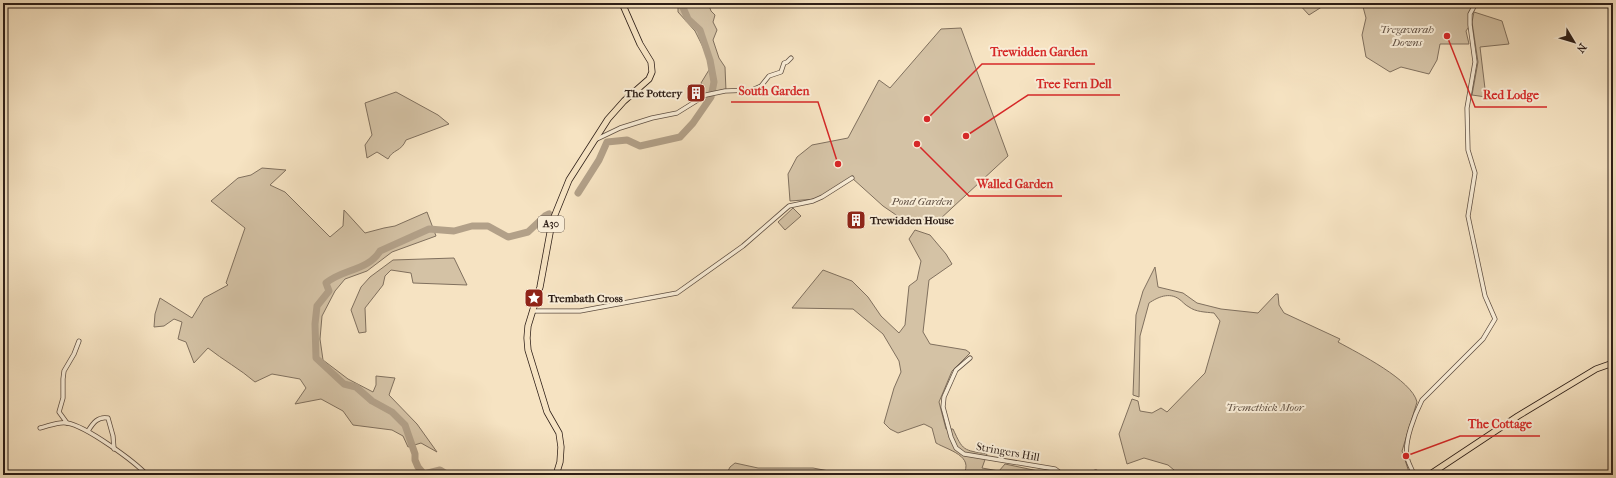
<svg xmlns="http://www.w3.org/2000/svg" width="1616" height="478" font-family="'IM FELL French Canon',serif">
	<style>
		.green { fill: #d4c2a5; stroke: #80705e }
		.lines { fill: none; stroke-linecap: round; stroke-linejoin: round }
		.river { stroke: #b2a088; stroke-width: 7 }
		.street-casing { stroke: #5f4f42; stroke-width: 5 }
		.primary-casing { stroke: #2d1e17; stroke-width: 7 }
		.street { stroke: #f9edd7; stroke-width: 3.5 }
		.primary { stroke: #f6e3c2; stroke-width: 5.5 }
		.labels { text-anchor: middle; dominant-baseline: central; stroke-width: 4; stroke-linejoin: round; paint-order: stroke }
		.shield { fill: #f9edd7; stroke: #6a5c51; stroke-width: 1 }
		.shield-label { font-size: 10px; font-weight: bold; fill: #2d1e17 }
		.park-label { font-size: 11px; font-style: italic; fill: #5f4f42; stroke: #f9edd7 }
		.poi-label { font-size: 11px; font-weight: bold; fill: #2d1e17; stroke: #f9edd7; text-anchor: start }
		.street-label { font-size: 11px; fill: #2d1e17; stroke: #f9edd7 }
		.leader { fill: none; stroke: #d62828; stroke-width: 1.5 }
		.callout-dot { fill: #d62828; stroke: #f9edd7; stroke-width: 1.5 }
		.callout-label { font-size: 12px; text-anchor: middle; font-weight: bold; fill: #d62828; stroke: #f9edd7; stroke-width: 4; stroke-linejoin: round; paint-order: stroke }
	</style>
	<rect width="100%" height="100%" fill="#f6e3c2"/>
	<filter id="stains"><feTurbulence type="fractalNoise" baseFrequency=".005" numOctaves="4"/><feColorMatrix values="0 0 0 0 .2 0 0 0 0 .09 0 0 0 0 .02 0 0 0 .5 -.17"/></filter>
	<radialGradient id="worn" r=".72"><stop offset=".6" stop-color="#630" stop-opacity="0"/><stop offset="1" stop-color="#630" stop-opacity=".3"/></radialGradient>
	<!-- green -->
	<g class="green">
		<path d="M 678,3 L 708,3 L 711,11 L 715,15 L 713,22 L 717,30 L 713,40 L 719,58 L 725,67 L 726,91 L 706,95 L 701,83 L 712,65 L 695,31 L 678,12 Z"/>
		<path d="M 1298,3 L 1328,3 L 1309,15 Z"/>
		<path d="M 1362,3 L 1476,3 L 1470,14 L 1470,25 L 1466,31 L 1469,44 L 1440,44 L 1437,60 L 1429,74 L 1401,67 L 1390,72 L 1366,57 L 1362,35 L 1366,18 Z"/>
		<path d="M 1474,12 L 1502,21 L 1509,44 L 1480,47 L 1486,97 L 1472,95 L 1478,62 L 1472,22 Z"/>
		<path d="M 961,28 L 1008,156 L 939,220 L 902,219 L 883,206 L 852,178 L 816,199 L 790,201 L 788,174 L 797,157 L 812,145 L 848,138 L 879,80 L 890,88 L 941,29 Z"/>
		<path d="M 396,92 L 438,115 L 449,124 L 406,140 C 401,152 393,149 388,159 L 377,152 L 367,158 L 365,145 L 372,135 L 365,103 Z"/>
		<path d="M 262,168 L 286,170 L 270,185 L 285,192 L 330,237 L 343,226 L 344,210 L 365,233 L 384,228 L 395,226 L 427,212 L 436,236 L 392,252 L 367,271 L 345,279 L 335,291 L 322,316 L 320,339 L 323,360 L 348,379 L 373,392 L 376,385 L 376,376 L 395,378 L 389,395 L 417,424 L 437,452 L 421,443 L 408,447 L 403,436 L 392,430 L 353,425 L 343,411 L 321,399 L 295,404 L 306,388 L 300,379 L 272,374 L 255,382 C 240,369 223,360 208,348 L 194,363 L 186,342 L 178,339 L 182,322 L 174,319 L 164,326 L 154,327 L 155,314 L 160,298 L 192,318 L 204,298 L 228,285 L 226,283 L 245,228 L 211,201 L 238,178 L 251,175 Z"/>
		<path d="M 793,208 L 801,216 L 785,230 L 778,222 Z"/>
		<path d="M 915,230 L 930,235 L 946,254 L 952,264 L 929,280 L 923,332 L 930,344 L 966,350 L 970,353 L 952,371 L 939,402 L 946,429 L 953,429 C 963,451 963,450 987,454 L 982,468 L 999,471 L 1005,464 L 1057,475 L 963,475 C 975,456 948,450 936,443 L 932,428 L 924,424 L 898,433 L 890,429 L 884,423 L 894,388 L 901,372 L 899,361 L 883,334 L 853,309 L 792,308 L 823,270 L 852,281 L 868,297 L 881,316 L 899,333 L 905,325 L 909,286 L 917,280 L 921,261 L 909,239 Z"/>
		<path d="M 454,258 L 467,285 L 413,283 L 411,273 L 391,270 L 385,276 L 383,285 L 365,308 L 366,332 L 359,333 L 351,310 L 361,287 L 370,277 L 393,260 Z"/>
		<path d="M 1155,267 L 1158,287 L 1183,293 L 1197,303 L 1221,309 L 1258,313 L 1276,294 L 1278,294 L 1279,305 L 1284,313 L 1340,339 L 1338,342 C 1358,353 1412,380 1417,402 L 1402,451 L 1410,475 L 1398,475 L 1398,471 L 1375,472 L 1374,475 L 1180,475 L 1168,465 L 1144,458 L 1127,464 L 1119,434 L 1132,399 L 1138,401 L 1140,411 L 1152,413 L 1161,408 L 1167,412 L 1205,373 L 1220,321 L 1214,313 C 1205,312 1196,312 1189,307 C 1185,305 1182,301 1179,299 C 1169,292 1158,297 1149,303 L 1140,336 L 1139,397 L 1133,395 L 1136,315 L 1143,291 Z"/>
		<path d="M 735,463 L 758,468 L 813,468 L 850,475 L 726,475 L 730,467 Z"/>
	</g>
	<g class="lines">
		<!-- river -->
		<g class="river">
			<path d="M 681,3 L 688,19 L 700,30 L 710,60 L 714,82 L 712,92"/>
			<path d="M 578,193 L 599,160 L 607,142 L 627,140 L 640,146 L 680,137 L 693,123 L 711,97"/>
			<path d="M 448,475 L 440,470 L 424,474 L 418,467 L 415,460 L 415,454 L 405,425 L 392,412 L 372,401 L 356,387 L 344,384 L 316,358 L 315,324 L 317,306 L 329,291 L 326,283 C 342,269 368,271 380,251 L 429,229 L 454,231 L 472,226 L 488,226 L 508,237 L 528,232 L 545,216 L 549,214"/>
		</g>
		<!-- street casing -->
		<g class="street-casing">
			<g id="street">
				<path d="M 597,139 L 620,128 L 652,118 L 677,113 L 706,95 L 725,91 L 752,90 L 761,86 L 769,76 L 781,72 L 784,63 L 787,62 L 791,58"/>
				<path d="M 532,311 L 580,311 L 677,293 L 743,246 L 789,206 L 813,201 L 822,197 L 852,178"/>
				<path d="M 970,358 L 956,370 L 944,397 L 943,407 L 951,437 L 956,448 L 964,454 L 1055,469 L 1063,475"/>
				<path d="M 67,423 L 59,412 L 63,398 L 63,379 L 64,371 L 74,354 L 79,341"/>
				<path d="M 40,428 C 49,426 59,421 67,423 C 86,426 134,461 147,475"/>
				<path d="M 88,431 C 93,423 98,416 108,418 L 113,436 L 114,449"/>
				<path d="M 1086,475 L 1096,472"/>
				<path d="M 1414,475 C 1412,469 1408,463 1407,457 C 1404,441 1415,414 1422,400 L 1483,339 L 1495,319 L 1485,296 L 1468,216 L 1475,173 L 1468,150 L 1467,108 L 1475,62 L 1470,25 L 1470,14 L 1476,3"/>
			</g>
		</g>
		<!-- primary casing -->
		<g class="primary-casing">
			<g id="primary">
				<path d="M 556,475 L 560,462 L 561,447 L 559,433 L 547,412 L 528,350 L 527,338 L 528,326 L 540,287 L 552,222 L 569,180 L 608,119 L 624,101 L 649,79 L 652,72 L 651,62 L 640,44 L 622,3"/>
				<path d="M 1429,475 L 1518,416 L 1596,369 L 1613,363"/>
			</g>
		</g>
		<!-- street -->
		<use href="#street" class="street"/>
		<!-- primary -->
		<use href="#primary" class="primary"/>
	</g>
	<!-- icons -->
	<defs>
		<g id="building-square" transform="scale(1)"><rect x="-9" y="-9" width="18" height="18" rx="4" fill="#8f2418" stroke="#f9edd7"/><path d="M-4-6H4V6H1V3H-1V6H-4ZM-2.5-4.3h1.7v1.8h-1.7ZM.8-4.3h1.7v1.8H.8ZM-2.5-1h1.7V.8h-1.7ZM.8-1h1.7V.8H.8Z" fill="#fff"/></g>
		<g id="sight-square" transform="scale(1)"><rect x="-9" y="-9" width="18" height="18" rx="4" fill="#8f2418" stroke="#f9edd7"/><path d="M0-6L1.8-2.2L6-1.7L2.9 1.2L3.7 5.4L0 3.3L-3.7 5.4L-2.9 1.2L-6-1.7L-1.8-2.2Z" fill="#fff"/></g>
	</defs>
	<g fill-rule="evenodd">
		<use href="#building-square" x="696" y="93"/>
		<use href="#building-square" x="856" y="220"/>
		<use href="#sight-square" x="534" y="298"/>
	</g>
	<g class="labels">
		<!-- shield labels -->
		<rect class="shield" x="538" y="216" width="26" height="16" rx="3"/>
		<g class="shield-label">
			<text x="551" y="224">A30</text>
		</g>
		<!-- park labels -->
		<g class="park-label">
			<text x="1407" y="29">Tregavarah<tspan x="1407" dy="13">Downs</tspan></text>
			<text x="922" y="201">Pond Garden</text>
			<text x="1265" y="407">Tremethick Moor</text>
		</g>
		<!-- poi labels -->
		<g class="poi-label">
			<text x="682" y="93" text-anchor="end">The Pottery</text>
			<text x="870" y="220">Trewidden House</text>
			<text x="548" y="298">Trembath Cross</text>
		</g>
		<!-- street labels -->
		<g class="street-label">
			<text transform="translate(1008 452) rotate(10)">Stringers Hill</text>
		</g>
	</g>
	<!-- callouts -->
	<path class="leader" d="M927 119L982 64H1095M966 136L1028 95H1120M838 164L818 102H731M1447 36L1475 107H1547M917 144L969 196H1062M1406 456L1460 436H1540"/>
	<g class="callout-dot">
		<circle cx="927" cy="119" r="4"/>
		<circle cx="966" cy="136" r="4"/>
		<circle cx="838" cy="164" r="4"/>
		<circle cx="1447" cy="36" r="4"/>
		<circle cx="917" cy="144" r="4"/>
		<circle cx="1406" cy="456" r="4"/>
	</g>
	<g class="callout-label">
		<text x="1039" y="56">Trewidden Garden</text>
		<text x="1074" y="88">Tree Fern Dell</text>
		<text x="774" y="95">South Garden</text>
		<text x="1511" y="99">Red Lodge</text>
		<text x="1015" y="188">Walled Garden</text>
		<text x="1500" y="428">The Cottage</text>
	</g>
	<!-- margin -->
	<rect width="1616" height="478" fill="none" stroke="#f6e3c2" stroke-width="16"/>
	<rect x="4" y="4" width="1608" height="470" fill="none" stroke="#2d1e17" stroke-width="2"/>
	<rect x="8" y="8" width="1600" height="462" fill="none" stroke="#2d1e17"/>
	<!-- north arrow -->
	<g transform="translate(1574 42) rotate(128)" stroke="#f9edd7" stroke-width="3" paint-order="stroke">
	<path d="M0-3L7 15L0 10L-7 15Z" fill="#2d1e17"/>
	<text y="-6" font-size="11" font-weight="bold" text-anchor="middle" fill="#2d1e17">N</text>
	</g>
	<rect width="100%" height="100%" filter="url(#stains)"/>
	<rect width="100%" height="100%" fill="url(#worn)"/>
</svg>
